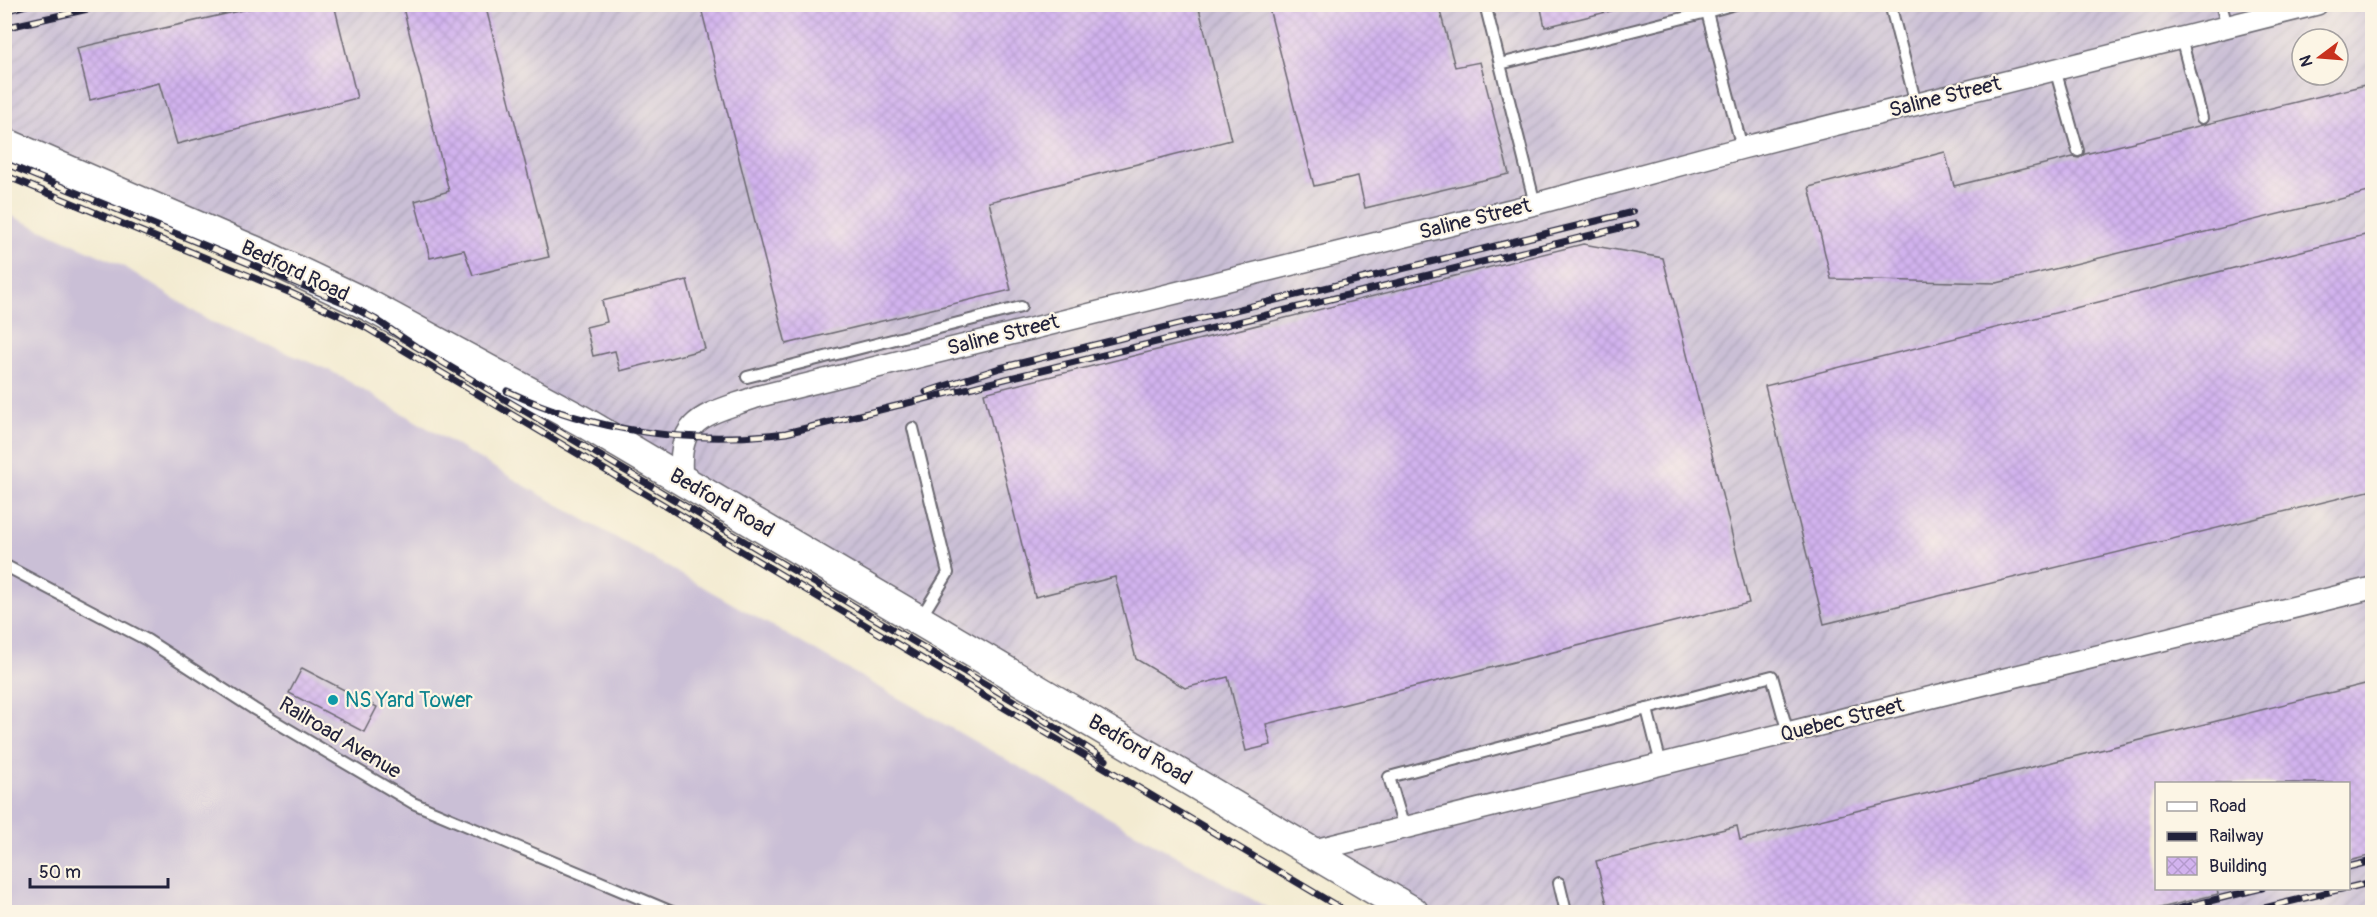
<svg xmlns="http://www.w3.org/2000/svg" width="2377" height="917" font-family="Pangolin,sans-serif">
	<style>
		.industrial { fill: url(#industrial-furrows); fill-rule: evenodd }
		.railway { fill: #cabfd6 }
		.building { fill: url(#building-cross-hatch) }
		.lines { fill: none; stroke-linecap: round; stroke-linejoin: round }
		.lane-casing { stroke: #6b6870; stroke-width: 14 }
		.street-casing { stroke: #6b6870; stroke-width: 24 }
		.secondary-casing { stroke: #6b6870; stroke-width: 33 }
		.lane { stroke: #fff; stroke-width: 10 }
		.street { stroke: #fff; stroke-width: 21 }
		.secondary { stroke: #fff; stroke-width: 30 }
		.rail-casing { stroke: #22223b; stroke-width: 7 }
		.rail { stroke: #fcf5e5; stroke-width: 4.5; stroke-dasharray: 14; stroke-linecap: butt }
		.culture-dot { fill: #0f9aa8; stroke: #fcf5e5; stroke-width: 2 }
		.labels { text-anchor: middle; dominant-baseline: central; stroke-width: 4.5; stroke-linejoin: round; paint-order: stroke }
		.street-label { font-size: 21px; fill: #22223b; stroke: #fcf5e5 }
		.culture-label { font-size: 21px; fill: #0d838f; stroke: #fcf5e5; text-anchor: start }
	</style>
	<defs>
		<pattern id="industrial-furrows" width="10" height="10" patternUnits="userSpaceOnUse" patternTransform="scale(1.5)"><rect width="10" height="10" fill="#cabfd6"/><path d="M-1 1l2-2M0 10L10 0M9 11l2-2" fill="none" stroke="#ada4b9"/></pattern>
		<pattern id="building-cross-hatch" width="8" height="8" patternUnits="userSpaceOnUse" patternTransform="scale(1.5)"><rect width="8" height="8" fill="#d2b3ee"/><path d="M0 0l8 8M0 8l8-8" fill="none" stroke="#b49acd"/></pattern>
	</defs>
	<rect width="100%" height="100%" fill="#fcf5e5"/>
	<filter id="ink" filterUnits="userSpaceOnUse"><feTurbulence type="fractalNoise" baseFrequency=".0167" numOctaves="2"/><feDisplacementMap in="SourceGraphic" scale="12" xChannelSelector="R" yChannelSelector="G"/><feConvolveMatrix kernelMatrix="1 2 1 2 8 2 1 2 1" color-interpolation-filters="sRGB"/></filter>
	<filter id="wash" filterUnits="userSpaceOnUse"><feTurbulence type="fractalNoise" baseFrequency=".008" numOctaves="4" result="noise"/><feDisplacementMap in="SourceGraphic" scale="24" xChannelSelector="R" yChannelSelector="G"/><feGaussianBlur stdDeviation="1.35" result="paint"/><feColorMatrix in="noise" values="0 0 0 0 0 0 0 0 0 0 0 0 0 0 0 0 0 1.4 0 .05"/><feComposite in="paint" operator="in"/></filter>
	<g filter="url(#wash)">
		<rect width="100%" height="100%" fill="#f3ebd1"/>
		<!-- industrial -->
		<path class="industrial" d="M 5,5 L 2372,5 L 2372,912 L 1401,912 L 582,421 L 5,144 ZM 2302,39 L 2338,39 L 2338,75 L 2302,75 ZM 2156,784 L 2348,784 L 2348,888 L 2156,888 Z"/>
		<!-- railway -->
		<path class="railway" d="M 5,213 L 125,267 L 209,321 L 331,371 L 527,487 L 1275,912 L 5,912 Z"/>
		<g id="blocks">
			<!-- building -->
			<g class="building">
				<path d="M 269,4 L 334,4 L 357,98 L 177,144 L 159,83 L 90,100 L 77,48 Z"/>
				<path d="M 402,4 L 485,4 L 549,257 L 473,275 L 464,250 L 430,258 L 415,201 L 449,191 Z"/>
				<path d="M 700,4 L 1198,4 L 1231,140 L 989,202 L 1011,290 L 786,344 Z"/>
				<path d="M 1268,4 L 1438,4 L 1455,67 L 1480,62 L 1509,174 L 1365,208 L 1358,176 L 1314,186 Z"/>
				<path d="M 1540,4 L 1615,4 L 1615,10 L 1545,27 Z"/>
				<path d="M 2373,83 L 2373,191 L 1997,283 L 1831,279 L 1809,187 L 1945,152 L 1954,186 L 2073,157 L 2079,158 L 2085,154 Z"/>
				<path d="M 2373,233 L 2373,490 L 1824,624 L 1765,386 Z"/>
				<path d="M 1583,244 L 1663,258 L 1749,603 L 1266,724 L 1271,745 L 1246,751 L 1228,677 L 1185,688 L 1136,659 L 1115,577 L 1035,597 L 984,393 Z"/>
				<path d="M 687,280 L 705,349 L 620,371 L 615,351 L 593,356 L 586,327 L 607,322 L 602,301 Z"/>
				<path d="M 302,668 L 377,707 L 364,732 L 289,693 Z"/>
				<path d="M 2373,682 L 2373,855 L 2349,861 L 2349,783 L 2157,783 L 2157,888 L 2217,888 L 2218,894 L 2144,912 L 1609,912 L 1596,861 L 1737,826 L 1740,840 Z"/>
			</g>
		</g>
	</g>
	<g filter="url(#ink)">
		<use href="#blocks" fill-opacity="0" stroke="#6b6870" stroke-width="1.5"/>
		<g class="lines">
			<!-- lane casing -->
			<g class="lane-casing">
				<g id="lane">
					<path d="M 1485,4 L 1500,64"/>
					<path d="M 1890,4 L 1916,104"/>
					<path d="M 2221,4 L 2227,26"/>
					<path d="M 1707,12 L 1735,4"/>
					<path d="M 2181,38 L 2202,118"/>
					<path d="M 2055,69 L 2078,151"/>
					<path d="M 1535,204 L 1500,64 L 1707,12 L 1742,148"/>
					<path d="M 747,377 L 1021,307"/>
					<path d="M 913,428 L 948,573 L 920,619"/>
					<path d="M 4,565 L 147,640 L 254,709 L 413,803 L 672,912"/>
					<path d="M 1647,709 L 1772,676 L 1788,733"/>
					<path d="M 1404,828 L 1389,777 L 1647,709 L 1661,764"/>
					<path d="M 1559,883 L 1566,912"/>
				</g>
			</g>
			<!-- street casing -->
			<g class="street-casing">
				<g id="street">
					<path d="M 682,479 C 676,416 705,416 756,397 L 1535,204 L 1742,148 L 2317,4"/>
					<path d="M 1311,851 L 2372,588"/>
				</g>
			</g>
			<!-- secondary casing -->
			<g class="secondary-casing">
				<path id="secondary" d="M 4,143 L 263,255 L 370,306 L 582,421 L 1413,912"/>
			</g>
			<!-- lane -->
			<use href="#lane" class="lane"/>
			<!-- street -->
			<use href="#street" class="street"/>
			<!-- secondary -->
			<use href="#secondary" class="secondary"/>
			<!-- rail casing -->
			<g class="rail-casing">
				<g id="rail">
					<path d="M 4,11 L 30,4"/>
					<path d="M 4,28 L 110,4"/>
					<path d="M 4,163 L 345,303 L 375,319 L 415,346 L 1019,704 L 1106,760"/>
					<path d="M 4,175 L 291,293 L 365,327 L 1347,912"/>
					<path d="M 507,391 C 594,432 691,445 786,433 L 1636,224"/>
					<path d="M 926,392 L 1000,368 L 1633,212"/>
					<path d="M 2348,867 L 2372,861"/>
					<path d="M 2348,888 L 2372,882"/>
					<path d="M 2165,912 L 2262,888"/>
					<path d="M 2248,912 L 2345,888"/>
				</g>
			</g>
			<!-- rail -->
			<use href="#rail" class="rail"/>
		</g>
	</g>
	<!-- markers -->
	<circle class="culture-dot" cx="333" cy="700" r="6"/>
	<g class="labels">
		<!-- street labels -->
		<g class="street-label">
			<text transform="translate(1945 97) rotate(-14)">Saline Street</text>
			<text transform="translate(1475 219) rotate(-14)">Saline Street</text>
			<text transform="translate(295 271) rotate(25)">Bedford Road</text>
			<text transform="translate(1003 335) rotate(-14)">Saline Street</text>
			<text transform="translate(722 503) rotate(30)">Bedford Road</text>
			<text transform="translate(1842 720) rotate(-14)">Quebec Street</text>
			<text transform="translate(340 738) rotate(31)">Railroad Avenue</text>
			<text transform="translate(1140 750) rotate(31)">Bedford Road</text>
		</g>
		<!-- culture labels -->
		<g class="culture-label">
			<text x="345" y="700">NS Yard Tower</text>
		</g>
	</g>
	<!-- margin -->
	<rect width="2377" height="917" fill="none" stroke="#fcf5e5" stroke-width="24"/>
	<!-- legend -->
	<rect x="2155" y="782" width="195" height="108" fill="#fcf5e5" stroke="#a5a1a1" stroke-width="1.5"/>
	<rect x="2167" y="802" width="30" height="9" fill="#ffffff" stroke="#a5a1a1" stroke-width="1.5"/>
	<text x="2209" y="812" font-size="18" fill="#22223b">Road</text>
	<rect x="2167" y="832" width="30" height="9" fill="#22223b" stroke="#a5a1a1" stroke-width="1.5"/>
	<text x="2209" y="842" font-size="18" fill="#22223b">Railway</text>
	<rect x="2167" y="857" width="30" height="18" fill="url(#building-cross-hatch)" stroke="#a5a1a1" stroke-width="1.5"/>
	<text x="2209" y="872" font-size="18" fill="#22223b">Building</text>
	<!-- north arrow -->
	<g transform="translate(2320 57) rotate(254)"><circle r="28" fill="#fcf5e5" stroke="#a5a1a1" stroke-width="1.5"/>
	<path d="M0-4.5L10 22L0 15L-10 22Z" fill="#c8321e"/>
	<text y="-9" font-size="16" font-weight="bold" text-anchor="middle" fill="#22223b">N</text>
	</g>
	<!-- scale -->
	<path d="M30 878v9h138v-9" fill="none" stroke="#22223b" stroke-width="3"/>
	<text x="39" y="878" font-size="18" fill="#22223b" stroke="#fcf5e5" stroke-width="4.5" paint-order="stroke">50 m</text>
</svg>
